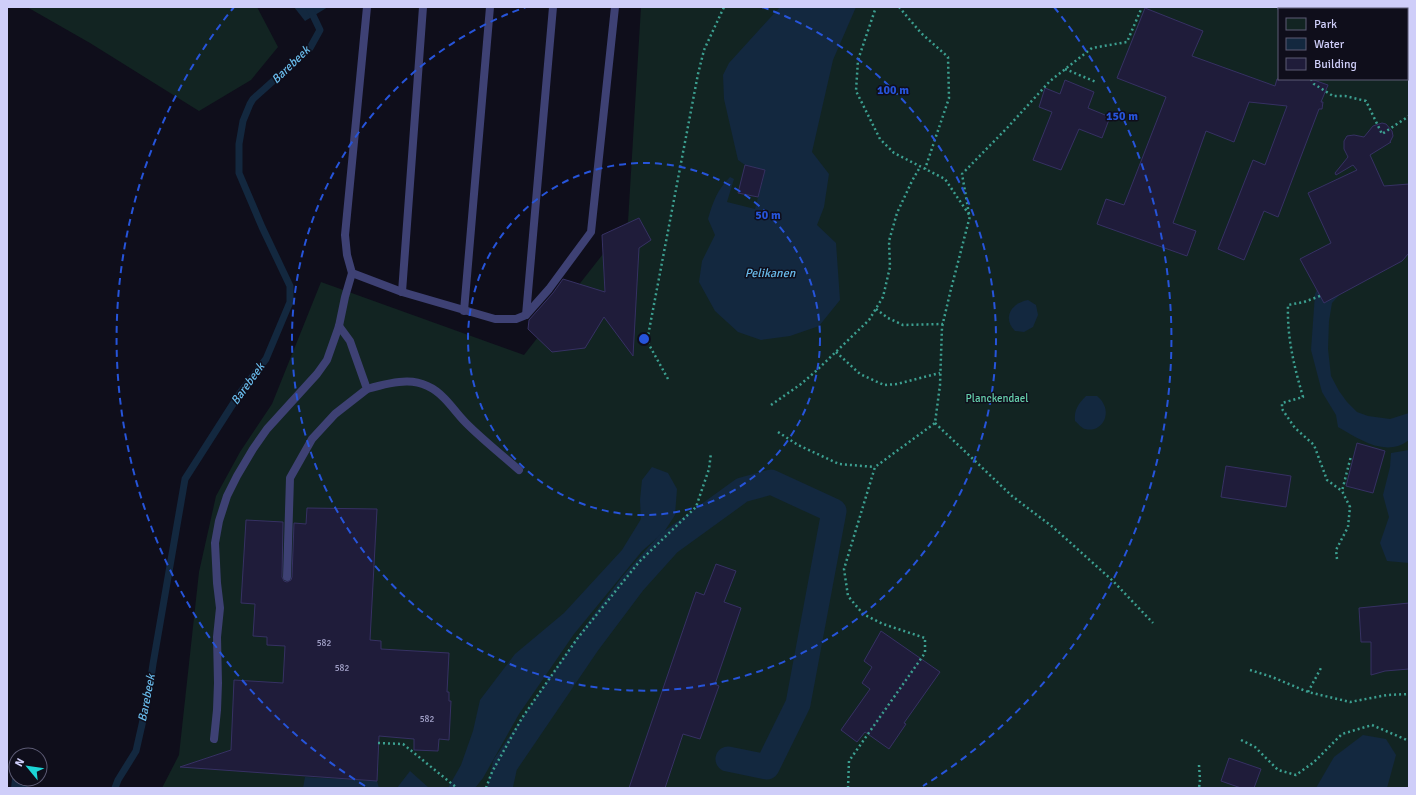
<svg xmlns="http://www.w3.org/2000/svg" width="1416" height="795" font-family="Signika,sans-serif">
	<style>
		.green { fill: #122422; fill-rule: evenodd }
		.water { fill: #13283f }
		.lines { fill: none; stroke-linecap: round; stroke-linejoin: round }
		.stream { stroke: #13283f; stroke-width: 7 }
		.canal { stroke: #13283f; stroke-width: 25 }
		.building { fill: #1f1c3a; stroke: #363163 }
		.path { stroke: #3c9f90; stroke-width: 2.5; stroke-dasharray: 2 3; stroke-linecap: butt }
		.lane { stroke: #3e4174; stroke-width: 8 }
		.ring { fill: none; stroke: #2654da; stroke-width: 2; stroke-dasharray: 7 5 }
		.labels { text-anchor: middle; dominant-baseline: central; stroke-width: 3; stroke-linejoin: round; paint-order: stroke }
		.number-label { font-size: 9px; fill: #a3a2c9 }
		.park-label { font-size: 11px; fill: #65ceaa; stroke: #0f0e1b }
		.water-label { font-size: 12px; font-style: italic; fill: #69bbeb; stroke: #0f0e1b }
		.centre { fill: #2654da; stroke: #0f0e1b; stroke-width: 2 }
		.ring-label { font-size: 12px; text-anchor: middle; font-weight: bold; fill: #2654da; stroke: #0f0e1b; stroke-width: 3; stroke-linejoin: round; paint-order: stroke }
	</style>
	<rect width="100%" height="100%" fill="#0f0e1b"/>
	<!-- green -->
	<g class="green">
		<path d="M 27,7 L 257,7 L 278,47 L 251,80 L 199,111 L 90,43 Z"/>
		<path d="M 641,7 L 1409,7 L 1409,788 L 162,788 L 179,755 L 199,572 L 216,496 L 240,452 L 272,404 L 321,282 L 524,355 L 628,222 ZM 1279,9 L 1407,9 L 1407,79 L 1279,79 Z"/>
	</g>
	<!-- water -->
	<g class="water">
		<path d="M 294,7 L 328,7 L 305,21 Z"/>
		<path d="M 780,7 L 856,7 L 833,60 L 812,152 L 829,174 L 824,207 L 817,225 L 836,243 L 840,300 L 819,326 L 790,336 L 761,340 L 738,332 L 715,311 L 699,282 L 702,261 L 715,235 L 708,219 C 713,202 717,190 730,177 L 734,179 L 727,202 L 755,209 L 765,170 L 745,165 L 738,160 L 724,99 L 723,75 L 729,63 Z"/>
		<path d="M 1327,269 L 1341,293 L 1332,303 L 1329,321 L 1328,349 L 1331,376 L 1339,391 L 1347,402 L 1357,412 L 1368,416 L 1390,419 L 1409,413 L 1409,440 C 1386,458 1359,439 1338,427 L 1336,415 L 1322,392 L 1311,350 L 1315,294 Z"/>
		<path d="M 1028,300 L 1036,305 L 1038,315 L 1033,327 L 1024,332 L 1015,331 C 1002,318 1011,303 1028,300 Z"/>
		<path d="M 1086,396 L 1097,396 C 1099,398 1102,400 1103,403 C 1111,416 1101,433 1085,429 C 1081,428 1078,423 1075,421 C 1074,410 1078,404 1086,396 Z"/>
		<path d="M 1409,450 L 1409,563 L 1387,561 L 1380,543 L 1389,517 L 1383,495 L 1390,467 L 1391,453 Z"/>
		<path d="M 652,467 L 668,473 L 677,489 L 675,515 L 664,532 L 642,551 L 574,634 L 519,714 L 483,778 L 475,788 L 448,788 L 461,765 L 473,731 L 480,700 L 515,654 L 564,613 L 622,550 L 641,519 L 640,500 L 642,480 Z"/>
		<path d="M 1363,735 L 1386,739 L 1396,755 L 1387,788 L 1316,788 L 1334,757 Z"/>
		<path d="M 410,771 L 429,788 L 397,788 Z"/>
		<path d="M 15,772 L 16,779 L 27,779 L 29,781 L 27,788 L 11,788 L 12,779 Z"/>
		<path d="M 305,777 L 377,781 L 379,788 L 303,788 Z"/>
	</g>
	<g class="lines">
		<!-- stream -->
		<path class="stream" d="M 115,788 L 118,780 L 136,751 L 148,698 L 153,664 L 185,479 L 240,393 L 266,359 L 290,302 L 290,286 L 262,227 L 239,173 L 239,144 L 243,121 L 250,104 L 253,99 L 310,48 L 320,30 L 309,7"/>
		<!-- canal -->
		<path class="canal" d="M 500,788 L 505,765 L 588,643 L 633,583 L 669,543 L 742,490 L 771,482 L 834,511 L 798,704 L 767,767 L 728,759"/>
	</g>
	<!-- building -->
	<g class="building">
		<path d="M 1145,8 L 1203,31 L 1192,56 L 1275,86 L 1277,79 L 1311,79 L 1328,85 L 1321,102 L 1323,102 L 1322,109 L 1319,109 L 1278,217 L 1264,211 L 1244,260 L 1218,249 L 1253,160 L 1265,165 L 1287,106 L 1249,102 L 1234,142 L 1206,131 L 1173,223 L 1196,231 L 1187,256 L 1097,224 L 1106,199 L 1124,205 L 1166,97 L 1117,78 Z"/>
		<path d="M 1065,80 L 1094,92 L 1088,108 L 1110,117 L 1102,138 L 1079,129 L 1061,170 L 1033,160 L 1052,112 L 1039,107 L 1045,88 L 1060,94 Z"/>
		<path d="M 1382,123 L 1386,124 L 1392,131 L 1393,136 L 1390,142 L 1391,142 L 1370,155 L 1384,186 L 1409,184 L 1409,253 L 1402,261 L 1324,303 L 1300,259 L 1331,243 L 1308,193 L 1357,170 L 1353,165 L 1336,175 L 1335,173 L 1348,157 L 1344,149 L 1344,141 L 1347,136 L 1354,135 L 1364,137 L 1373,126 Z"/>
		<path d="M 745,165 L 765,170 L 758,197 L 738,193 Z"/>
		<path d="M 639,218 L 651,240 L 639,248 L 633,356 L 604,317 L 585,348 L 552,352 L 528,329 L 529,320 L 553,293 L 563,279 L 605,292 L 602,235 Z"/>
		<path d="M 1357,443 L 1385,451 L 1373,493 L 1346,486 Z"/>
		<path d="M 1226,466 L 1291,476 L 1286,507 L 1221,497 Z"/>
		<path d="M 307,508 L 377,509 L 370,640 L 381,641 L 381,649 L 449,653 L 447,692 L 449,692 L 449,701 L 451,701 L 449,740 L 439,739 L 438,751 L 414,750 L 414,739 L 379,736 L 377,781 L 180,767 L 231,750 L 234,680 L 283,683 L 285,646 L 267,645 L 267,637 L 253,636 L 255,604 L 241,603 L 246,520 L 283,522 L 282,577 L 284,581 L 287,582 L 291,580 L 292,577 L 294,523 L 306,524 Z"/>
		<path d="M 716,564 L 736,571 L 724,602 L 741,608 L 715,684 L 719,686 L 700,739 L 683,734 L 665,788 L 629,788 L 696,592 L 704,595 Z"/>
		<path d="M 1409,603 L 1409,669 L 1385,671 L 1371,675 L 1371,642 L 1361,642 L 1359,608 Z"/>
		<path d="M 881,631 L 940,672 L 904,723 L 906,724 L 889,749 L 865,732 L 857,742 L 841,730 L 870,689 L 862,683 L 872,667 L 864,661 Z"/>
		<path d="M 1229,758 L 1261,769 L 1254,788 L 1241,788 L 1221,781 Z"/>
	</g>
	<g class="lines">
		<!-- path -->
		<g class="path">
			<path d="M 899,7 L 921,33 L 948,57 L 949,98 L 925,169"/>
			<path d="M 1325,9 L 1326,7"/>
			<path d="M 1065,69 L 1096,82"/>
			<path d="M 1311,79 L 1314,84 L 1333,96 L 1345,96 L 1366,101 L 1382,134 L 1409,116"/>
			<path d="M 969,214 L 962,174 L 1007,128 L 1050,81 L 1092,48 L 1127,42 L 1142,7"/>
			<path d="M 1320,296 L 1304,302 L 1288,305 C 1287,338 1294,366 1303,397 L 1282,403 L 1282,409 L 1295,428 L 1314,445 L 1327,480 L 1342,491"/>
			<path d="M 876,309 L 888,318 L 903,325 L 943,324"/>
			<path d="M 836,352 L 860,374 L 884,385 L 897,384 L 940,373"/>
			<path d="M 668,379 L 647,341 L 698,74 L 704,50 L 724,7"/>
			<path d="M 771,405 L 801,384 L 816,371 L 869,320 L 883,297 L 890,267 L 889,241 L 897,213 L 912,181 L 920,167"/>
			<path d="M 935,423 L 1012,496 L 1054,528 L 1113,581 L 1153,623"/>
			<path d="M 778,432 L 798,445 L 839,464 L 875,467"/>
			<path d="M 1337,559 L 1336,550 L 1348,527 L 1350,507 L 1342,491 L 1351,456"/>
			<path d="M 1250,670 L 1272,677 L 1308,692 L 1350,702 L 1387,695 L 1409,694"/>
			<path d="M 1308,692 L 1321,668"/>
			<path d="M 1241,740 L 1255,747 L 1278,770 L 1296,775 L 1314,762 L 1342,734 L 1372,725 L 1409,741"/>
			<path d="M 378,743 L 403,744 L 457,788"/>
			<path d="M 1199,765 L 1200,780 L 1199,788"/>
			<path d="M 486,788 L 492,772 L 522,718 L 577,639 L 639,562 L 696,507 L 709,469 L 711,453"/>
			<path d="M 848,788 L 849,761 L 925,653 L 925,638 L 883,624 L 863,614 L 848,596 L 844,569 L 875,467 L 935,423 L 940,385 L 942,327 L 950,293 L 970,216 L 945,179 L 894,153 L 880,139 L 856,91 L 858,60 L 876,7"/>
		</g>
		<!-- lane -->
		<g class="lane">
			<path d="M 367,7 L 345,235 L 347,255 L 352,273 L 402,292 L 495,319 L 516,319 L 526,315 L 549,289 L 591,232 L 615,7"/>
			<path d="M 1281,7 L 1288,9"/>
			<path d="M 1407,38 L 1409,39"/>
			<path d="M 402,292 L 423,7"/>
			<path d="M 464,311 L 490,7"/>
			<path d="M 526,315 L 553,7"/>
			<path d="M 367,389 C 395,381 421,374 444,398 C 452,406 458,415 466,423 C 483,440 502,455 519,470"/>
			<path d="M 287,577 L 290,478 L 312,439 L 335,414 L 367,389 L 350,341 L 339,326"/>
			<path d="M 214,739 L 217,710 L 218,683 L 217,637 L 220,608 L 217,583 L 215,543 L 219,521 L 227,496 L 237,476 L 253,449 L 267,429 L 317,374 L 327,360 L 339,326 L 345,297 L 352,273"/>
		</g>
	</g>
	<!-- distance rings -->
	<g class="ring">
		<circle cx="644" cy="339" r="176"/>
		<path d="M762 7A352 352 0 1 1 526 7"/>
		<path d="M365 786A527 527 0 0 1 234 7M1054 7A527 527 0 0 1 923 786"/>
	</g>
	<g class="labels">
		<!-- number labels -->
		<g class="number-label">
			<text x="324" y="643">582</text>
			<text x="342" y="668">582</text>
			<text x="427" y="719">582</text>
		</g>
		<!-- park labels -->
		<g class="park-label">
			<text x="997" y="398">Planckendael</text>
		</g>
		<!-- water labels -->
		<g class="water-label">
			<text transform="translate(291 65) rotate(-44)">Barebeek</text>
			<text x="770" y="273">Pelikanen</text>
			<text transform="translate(248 384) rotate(-54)">Barebeek</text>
			<text transform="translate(147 698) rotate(-79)">Barebeek</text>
		</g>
	</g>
	<circle cx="644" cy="339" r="6" class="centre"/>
	<g class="ring-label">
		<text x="893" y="94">100 m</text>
		<text x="1122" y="120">150 m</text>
		<text x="768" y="219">50 m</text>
	</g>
	<!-- border -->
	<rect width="1416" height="795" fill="none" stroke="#cfcef9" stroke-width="16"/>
	<!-- legend -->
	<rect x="1278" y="8" width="130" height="72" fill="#0f0e1b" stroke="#5c5b74"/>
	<rect x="1286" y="18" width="20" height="12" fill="#122422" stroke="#5c5b74"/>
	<text x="1314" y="28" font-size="12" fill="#cfcef9">Park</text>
	<rect x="1286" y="38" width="20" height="12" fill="#13283f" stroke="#5c5b74"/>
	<text x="1314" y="48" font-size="12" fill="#cfcef9">Water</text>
	<rect x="1286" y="58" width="20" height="12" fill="#1f1c3a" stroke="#5c5b74"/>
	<text x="1314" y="68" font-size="12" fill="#cfcef9">Building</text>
	<!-- north arrow -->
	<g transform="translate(28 767) rotate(299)"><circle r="19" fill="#0f0e1b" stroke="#5c5b74"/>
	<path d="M0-3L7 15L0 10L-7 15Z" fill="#1cd5d6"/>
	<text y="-6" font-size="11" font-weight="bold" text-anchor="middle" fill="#cfcef9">N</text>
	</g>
</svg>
